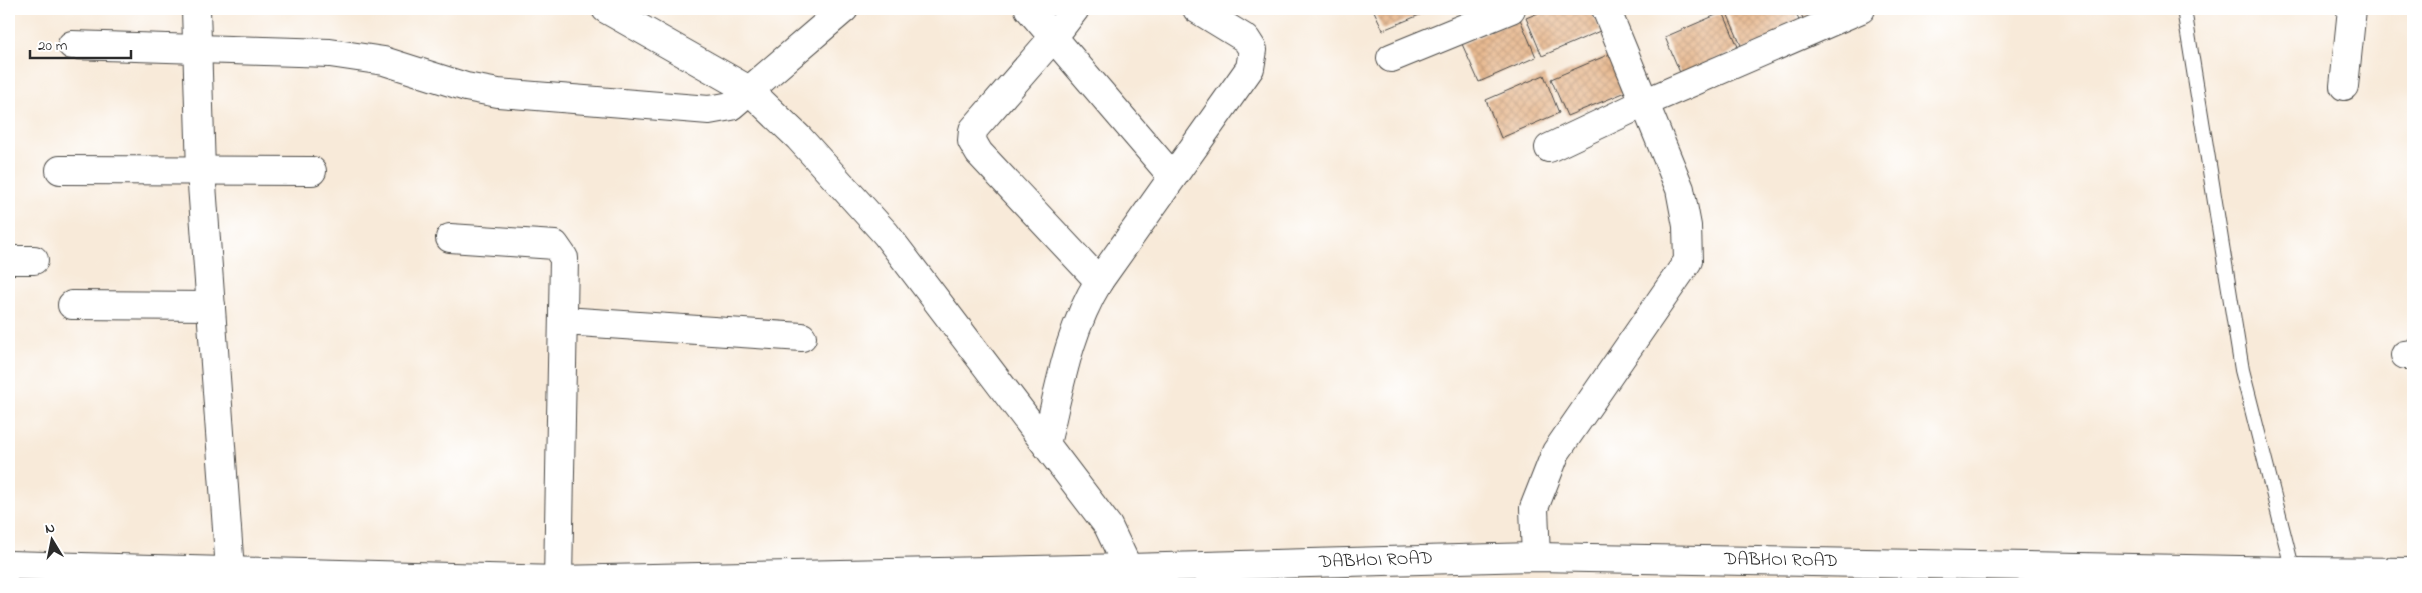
<svg xmlns="http://www.w3.org/2000/svg" width="2422" height="593" font-family="'Indie Flower',sans-serif">
	<style>
		.building { fill: url(#building-cross-hatch) }
		.lines { fill: none; stroke-linecap: round; stroke-linejoin: round }
		.service-casing { stroke: #4a4845; stroke-width: 16 }
		.minor-casing { stroke: #4a4845; stroke-width: 30 }
		.primary-casing { stroke: #4a4845; stroke-width: 30 }
		.service { stroke: #fff; stroke-width: 14 }
		.minor { stroke: #fff; stroke-width: 28 }
		.primary { stroke: #fff; stroke-width: 28 }
		.labels { text-anchor: middle; dominant-baseline: central; stroke-width: 4; stroke-linejoin: round; paint-order: stroke }
		.street-label { font-size: 18px; fill: #2b2b2b; stroke: #fff }
	</style>
	<defs>
		<pattern id="building-cross-hatch" width="8" height="8" patternUnits="userSpaceOnUse" patternTransform="scale(1.25)"><rect width="8" height="8" fill="#e7b991"/><path d="M0 0l8 8M0 8l8-8" fill="none" stroke="#c69f7d"/></pattern>
	</defs>
	<rect width="100%" height="100%" fill="#fff"/>
	<filter id="ink" filterUnits="userSpaceOnUse"><feTurbulence type="fractalNoise" baseFrequency=".02" numOctaves="2"/><feDisplacementMap in="SourceGraphic" scale="10" xChannelSelector="R" yChannelSelector="G"/><feConvolveMatrix kernelMatrix="1 2 1 2 8 2 1 2 1" color-interpolation-filters="sRGB"/></filter>
	<filter id="wash" filterUnits="userSpaceOnUse"><feTurbulence type="fractalNoise" baseFrequency=".0096" numOctaves="4" result="noise"/><feDisplacementMap in="SourceGraphic" scale="20" xChannelSelector="R" yChannelSelector="G"/><feGaussianBlur stdDeviation="1.12" result="paint"/><feColorMatrix in="noise" values="0 0 0 0 0 0 0 0 0 0 0 0 0 0 0 0 0 1.4 0 .05"/><feComposite in="paint" operator="in"/></filter>
	<g filter="url(#wash)">
		<rect width="100%" height="100%" fill="#f8ead9"/>
		<g id="blocks">
			<!-- building -->
			<g class="building">
				<path d="M 1373,9 L 1434,9 L 1383,30 Z"/>
				<path d="M 1548,9 L 1591,9 L 1600,31 L 1542,56 L 1526,18 Z"/>
				<path d="M 1736,9 L 1794,9 L 1801,25 L 1743,50 L 1727,13 Z"/>
				<path d="M 1799,9 L 1834,9 L 1804,21 Z"/>
				<path d="M 1723,12 L 1739,49 L 1681,75 L 1665,37 Z"/>
				<path d="M 1520,19 L 1536,57 L 1479,82 L 1462,44 Z"/>
				<path d="M 1610,54 L 1626,92 L 1567,116 L 1551,79 Z"/>
				<path d="M 1544,75 L 1559,113 L 1501,138 L 1486,100 Z"/>
			</g>
		</g>
	</g>
	<g filter="url(#ink)">
		<use href="#blocks" fill-opacity="0" stroke="#4a4845" stroke-width="1"/>
		<g class="lines">
			<!-- service casing -->
			<g class="service-casing">
				<path id="service" d="M 2184,9 L 2242,370 L 2293,571"/>
			</g>
			<!-- minor casing -->
			<g class="minor-casing">
				<g id="minor">
					<path d="M 196,9 L 201,171 L 231,584"/>
					<path d="M 606,9 L 749,90 L 799,138 L 886,234 L 1108,526 L 1128,568 L 1130,584"/>
					<path d="M 1029,9 L 1172,176"/>
					<path d="M 1075,9 L 1052,39 L 973,130 L 972,141 L 979,153 L 1099,281"/>
					<path d="M 72,45 L 330,53 L 384,61 L 466,87 L 498,93 L 709,110 L 731,106 L 844,9"/>
					<path d="M 1391,58 L 1511,9"/>
					<path d="M 2344,86 L 2352,9"/>
					<path d="M 1549,148 L 1644,103 L 1861,9"/>
					<path d="M 60,170 L 312,171"/>
					<path d="M 450,238 L 555,245 L 564,258 L 558,580"/>
					<path d="M 9,260 L 34,260"/>
					<path d="M 72,305 L 211,306"/>
					<path d="M 564,321 L 802,337"/>
					<path d="M 2405,355 L 2413,354"/>
					<path d="M 1046,444 C 1060,386 1068,332 1099,281 L 1250,68 L 1253,50 L 1246,39 L 1197,9"/>
					<path d="M 1536,557 L 1534,508 L 1556,452 L 1688,261 L 1687,226 L 1680,189 L 1606,9"/>
				</g>
			</g>
			<!-- primary casing -->
			<g class="primary-casing">
				<path id="primary" d="M 9,565 L 558,580 L 1128,568 L 1536,557 L 2293,571 L 2413,572"/>
			</g>
			<!-- service -->
			<use href="#service" class="service"/>
			<!-- minor -->
			<use href="#minor" class="minor"/>
			<!-- primary -->
			<use href="#primary" class="primary"/>
		</g>
	</g>
	<g class="labels">
		<!-- street labels -->
		<g class="street-label">
			<text transform="translate(1376 561) rotate(-2)">DABHOI ROAD</text>
			<text transform="translate(1781 561) rotate(1)">DABHOI ROAD</text>
		</g>
	</g>
	<!-- margin -->
	<rect width="2422" height="593" fill="none" stroke="#fff" stroke-width="30"/>
	<!-- north arrow -->
	<g transform="translate(52 540) rotate(350)" stroke="#ffffff" stroke-width="4" paint-order="stroke">
	<path d="M0-4L9 19L0 12L-9 19Z" fill="#2b2b2b"/>
	<text y="-8" font-size="14" font-weight="bold" text-anchor="middle" fill="#2b2b2b">N</text>
	</g>
	<!-- scale -->
	<path d="M30 50v8h101v-8" fill="none" stroke="#2b2b2b" stroke-width="2.5"/>
	<text x="38" y="50" font-size="15" fill="#2b2b2b" stroke="#ffffff" stroke-width="4" paint-order="stroke">20 m</text>
</svg>
